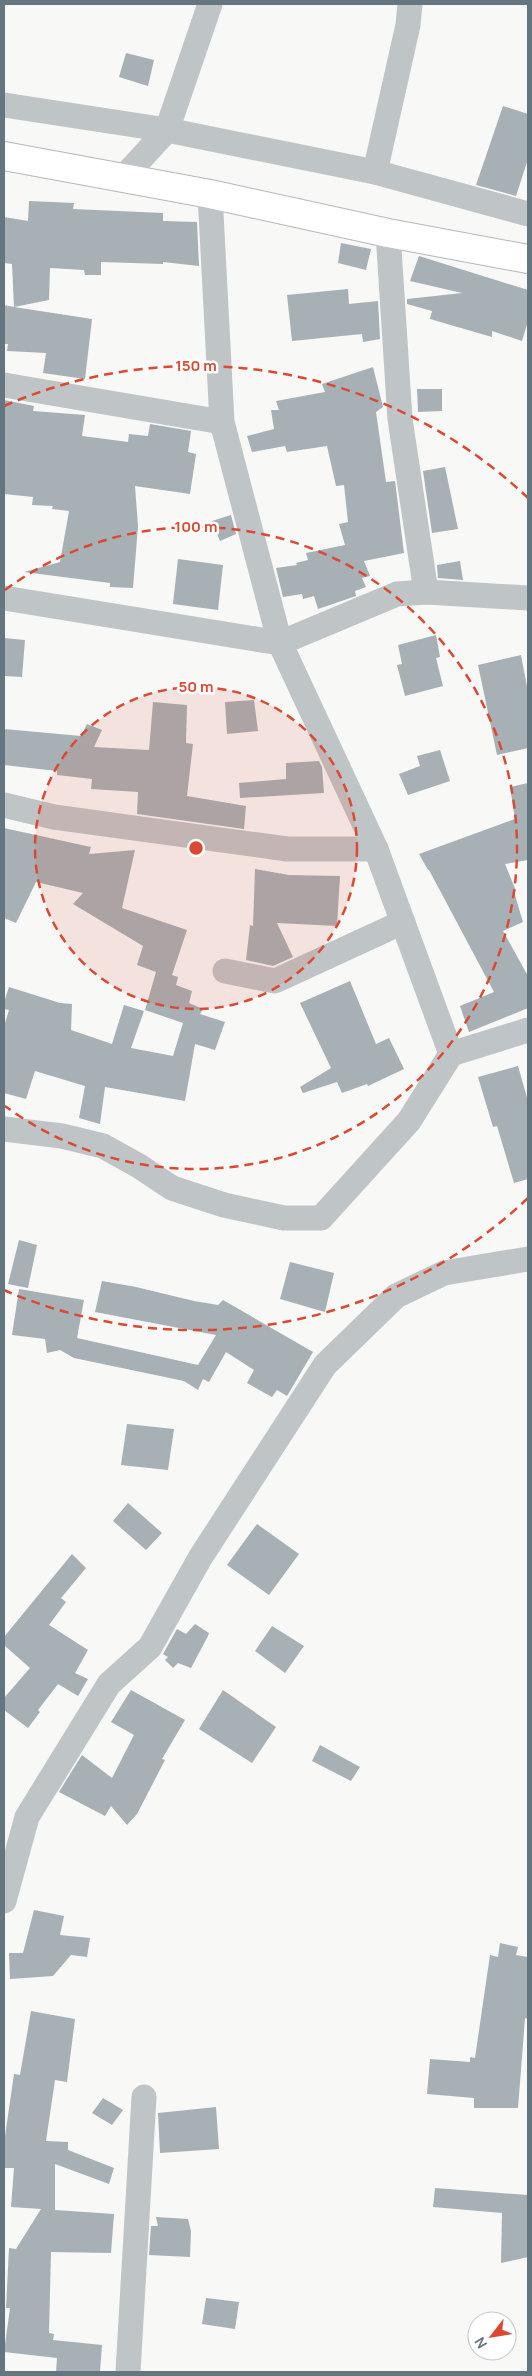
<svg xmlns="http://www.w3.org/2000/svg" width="532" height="2376" font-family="Manrope,sans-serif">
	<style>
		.building { fill: #a6b0b5 }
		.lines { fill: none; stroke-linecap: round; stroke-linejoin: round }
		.trunk-casing { stroke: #b3b8ba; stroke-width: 30 }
		.minor { stroke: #bfc4c7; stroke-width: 25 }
		.trunk { stroke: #fff; stroke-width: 28 }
		.ring { fill: none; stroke: #dc4932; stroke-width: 2.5; stroke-dasharray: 9 6 }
		.centre { fill: #dc4932; stroke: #fff; stroke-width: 2.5 }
		.ring-label { font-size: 15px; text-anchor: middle; font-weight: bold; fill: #dc4932; stroke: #fff; stroke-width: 5; stroke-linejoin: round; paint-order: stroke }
	</style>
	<rect width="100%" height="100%" fill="#f8f8f6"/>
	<!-- building -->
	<g class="building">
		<path d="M 126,53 L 154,60 L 148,86 L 119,77 Z"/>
		<path d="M 503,106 L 528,114 L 528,159 L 516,196 L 476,185 Z"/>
		<path d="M 29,201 L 74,203 L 73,209 L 163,213 L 163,221 L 197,222 L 199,266 L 163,262 L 163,264 L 101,262 L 101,275 L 85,275 L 84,270 L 50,268 L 49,300 L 14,307 L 92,319 L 85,379 L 43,373 L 46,353 L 7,351 L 8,344 L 4,344 L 4,305 L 14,307 L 12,264 L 4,263 L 4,217 L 28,221 Z"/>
		<path d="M 341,243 L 371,249 L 366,270 L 338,263 Z"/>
		<path d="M 419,256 L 528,290 L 528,321 L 522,341 L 492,331 L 492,337 L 430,319 L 432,311 L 407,304 L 407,299 L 462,293 L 410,281 Z"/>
		<path d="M 348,289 L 349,304 L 378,301 L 380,339 L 363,342 L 362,334 L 292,341 L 287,295 Z"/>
		<path d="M 373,367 L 383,407 L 376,412 L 386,482 L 395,481 L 404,553 L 364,561 L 370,576 L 362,578 L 366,587 L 355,591 L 356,596 L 318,609 L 314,596 L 303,599 L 302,594 L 283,597 L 276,568 L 297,565 L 296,563 L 308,560 L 306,553 L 345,545 L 339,524 L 348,522 L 344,485 L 336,486 L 327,446 L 287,452 L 285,446 L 252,452 L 247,436 L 274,429 L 271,410 L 279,410 L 276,401 L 325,392 L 322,384 Z"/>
		<path d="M 417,389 L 442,389 L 442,411 L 418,412 Z"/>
		<path d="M 4,400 L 34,406 L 33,411 L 85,415 L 82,436 L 128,442 L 129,434 L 148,436 L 150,424 L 191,431 L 188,452 L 196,454 L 190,494 L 135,486 L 138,526 L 133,588 L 110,587 L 110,583 L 24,572 L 60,562 L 69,511 L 52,509 L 53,506 L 32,505 L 33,497 L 4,494 Z"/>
		<path d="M 445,467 L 458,529 L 432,533 L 423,471 Z"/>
		<path d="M 231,515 L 236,534 L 220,541 L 212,521 Z"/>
		<path d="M 178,559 L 223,565 L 218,610 L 173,604 Z"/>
		<path d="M 460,561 L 463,580 L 438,578 L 437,565 Z"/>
		<path d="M 436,635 L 440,657 L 436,658 L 443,686 L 405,696 L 397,665 L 402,664 L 398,645 Z"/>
		<path d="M 4,638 L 25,640 L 22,677 L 4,676 Z"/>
		<path d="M 521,655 L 528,692 L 528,748 L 497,755 L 478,665 Z"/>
		<path d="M 254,700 L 258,731 L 227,734 L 225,702 Z"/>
		<path d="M 153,702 L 187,705 L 186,743 L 193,744 L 187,796 L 246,806 L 244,829 L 137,814 L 138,792 L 91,789 L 92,779 L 57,775 L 57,771 L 4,765 L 4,729 L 81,736 L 87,724 L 102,730 L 94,747 L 149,750 Z"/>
		<path d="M 440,750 L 450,781 L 408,795 L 399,774 L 420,766 L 417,756 Z"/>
		<path d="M 319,761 L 322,767 L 324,793 L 240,798 L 239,783 L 286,779 L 286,763 Z"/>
		<path d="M 528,783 L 528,860 L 505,864 L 516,891 L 514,892 L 523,922 L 503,931 L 528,976 L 528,1008 L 469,1032 L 460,1006 L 494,992 L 429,870 L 428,870 L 419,854 L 515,819 L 510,787 Z"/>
		<path d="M 4,828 L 91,847 L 89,854 L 135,850 L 122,908 L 187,930 L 172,975 L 178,977 L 176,985 L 192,991 L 189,1003 L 203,1009 L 200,1014 L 225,1022 L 215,1050 L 195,1044 L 185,1101 L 105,1087 L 100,1124 L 79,1118 L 85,1086 L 35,1071 L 26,1099 L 4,1093 L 4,1026 L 9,1010 L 4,1009 L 4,1002 L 9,987 L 60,1003 L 72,1004 L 71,1030 L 112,1044 L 124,1005 L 144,1011 L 131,1048 L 173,1056 L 183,1023 L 145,1010 L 156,972 L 137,965 L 143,946 L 73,904 L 83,893 L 36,882 L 16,923 L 4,918 Z"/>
		<path d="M 255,869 L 289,875 L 340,876 L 337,926 L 277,923 L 293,957 L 273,966 L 246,960 L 250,925 L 253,926 Z"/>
		<path d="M 350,981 L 376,1044 L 389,1038 L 404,1069 L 368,1086 L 367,1084 L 342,1093 L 337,1082 L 303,1093 L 300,1087 L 331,1068 L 300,1003 Z"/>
		<path d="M 518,1066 L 528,1101 L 528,1179 L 514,1183 L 497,1126 L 493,1127 L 478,1077 Z"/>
		<path d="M 19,1240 L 37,1245 L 28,1288 L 8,1284 Z"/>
		<path d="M 290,1262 L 334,1273 L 325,1312 L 280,1299 Z"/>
		<path d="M 102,1281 L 136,1287 L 194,1301 L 218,1305 L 223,1300 L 313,1352 L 287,1396 L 277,1390 L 272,1397 L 247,1383 L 254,1370 L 226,1352 L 209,1382 L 203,1379 L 198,1390 L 184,1381 L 74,1358 L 60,1350 L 47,1353 L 45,1339 L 12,1335 L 19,1289 L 84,1300 L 77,1338 L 198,1365 L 216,1335 L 95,1312 Z"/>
		<path d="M 127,1424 L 174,1429 L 168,1470 L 121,1465 Z"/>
		<path d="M 128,1503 L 162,1533 L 146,1550 L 113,1521 Z"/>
		<path d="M 257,1524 L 299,1554 L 269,1595 L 227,1565 Z"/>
		<path d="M 72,1554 L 86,1568 L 61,1598 L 66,1602 L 49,1625 L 88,1650 L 75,1673 L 88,1679 L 78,1696 L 58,1684 L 38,1710 L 40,1712 L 28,1728 L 4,1710 L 4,1698 L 30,1668 L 4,1645 L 4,1637 Z"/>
		<path d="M 195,1624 L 209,1633 L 208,1636 L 191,1668 L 178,1663 L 173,1668 L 165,1660 L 168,1657 L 163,1654 L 177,1629 L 186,1634 Z"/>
		<path d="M 272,1626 L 304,1646 L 285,1673 L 255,1651 Z"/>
		<path d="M 131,1690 L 185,1720 L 162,1759 L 165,1760 L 137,1814 L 127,1825 L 111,1806 L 105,1816 L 59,1792 L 82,1755 L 112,1778 L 134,1735 L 111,1722 Z"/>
		<path d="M 223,1690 L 276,1727 L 252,1763 L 199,1729 Z"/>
		<path d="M 320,1745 L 360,1767 L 351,1781 L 312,1761 Z"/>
		<path d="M 34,1910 L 64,1916 L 60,1935 L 90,1938 L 87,1957 L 71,1955 L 53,1976 L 10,1979 L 9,1953 L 23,1953 Z"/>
		<path d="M 500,1943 L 518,1947 L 516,1955 L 528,1957 L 528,2019 L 525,2018 L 518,2108 L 474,2108 L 474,2098 L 427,2094 L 430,2059 L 470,2062 L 470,2057 L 475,2058 L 490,1955 L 498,1957 Z"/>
		<path d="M 31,2011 L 75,2019 L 67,2082 L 55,2080 L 46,2141 L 68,2142 L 68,2150 L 114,2168 L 109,2184 L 55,2164 L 55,2210 L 114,2214 L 111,2253 L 51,2252 L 49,2333 L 54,2334 L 53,2340 L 102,2345 L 100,2372 L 56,2372 L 57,2358 L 4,2352 L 10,2308 L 6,2308 L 9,2248 L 16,2249 L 41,2209 L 11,2207 L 14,2168 L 4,2168 L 4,2143 L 14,2074 L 20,2075 Z"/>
		<path d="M 103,2098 L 123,2110 L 112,2125 L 92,2113 Z"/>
		<path d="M 216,2107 L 219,2149 L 160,2153 L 158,2113 Z"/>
		<path d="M 435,2188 L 528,2195 L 528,2257 L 501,2263 L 502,2213 L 433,2207 Z"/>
		<path d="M 156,2217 L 188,2219 L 191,2231 L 190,2257 L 149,2255 L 151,2226 L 158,2226 Z"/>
		<path d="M 206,2298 L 239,2302 L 235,2329 L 202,2324 Z"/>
	</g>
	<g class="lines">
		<!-- trunk casing -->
		<g class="trunk-casing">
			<path id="trunk" d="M 4,156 L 210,194 L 388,233 L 528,259"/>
		</g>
		<!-- minor -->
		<g class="minor">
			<path d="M 4,105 L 167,130 L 375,172 L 528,214"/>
			<path d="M 375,172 L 408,25 L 410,4"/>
			<path d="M 123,178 L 167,130 L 210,4"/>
			<path d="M 210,194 L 222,422 L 280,643 L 376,849 L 451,1054"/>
			<path d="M 388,233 L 400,419 L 426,592"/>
			<path d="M 4,385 L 222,422"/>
			<path d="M 4,598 L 280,643 L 397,594 L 426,592 L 528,598"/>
			<path d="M 4,805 L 54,817 L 287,849 L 376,849"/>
			<path d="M 225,971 L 275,981 L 403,922"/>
			<path d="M 4,1129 L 62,1136 L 103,1146 L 139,1166 L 172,1188 L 224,1205 L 284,1218 L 321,1218 L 409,1121 L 451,1054 L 528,1030"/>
			<path d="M 4,1901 L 27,1817 L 109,1684 L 150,1647 L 200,1558 L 325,1365 L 396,1296 L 444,1273 L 528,1259"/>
			<path d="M 128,2372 L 144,2097"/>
		</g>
		<!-- trunk -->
		<use href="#trunk" class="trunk"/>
	</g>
	<!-- distance rings -->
	<circle cx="196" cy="848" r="161" fill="#dc4932" fill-opacity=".12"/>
	<g class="ring">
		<circle cx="196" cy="848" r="161"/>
		<path d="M5 590A321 321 0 1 1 5 1106"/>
		<path d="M528 1198A482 482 0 0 1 4 1290M4 406A482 482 0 0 1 528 498"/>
	</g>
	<circle cx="196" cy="848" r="8" class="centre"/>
	<g class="ring-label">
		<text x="196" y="371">150 m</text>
		<text x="196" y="532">100 m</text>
		<text x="196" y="692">50 m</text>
	</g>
	<!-- border -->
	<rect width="532" height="2376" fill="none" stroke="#64767f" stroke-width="10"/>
	<!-- north arrow -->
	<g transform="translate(492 2336) rotate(239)"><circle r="24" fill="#ffffff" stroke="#c1c8cc"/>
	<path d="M0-4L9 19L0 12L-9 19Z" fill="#dc4932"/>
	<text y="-8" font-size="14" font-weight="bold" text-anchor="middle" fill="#64767f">N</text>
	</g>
</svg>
